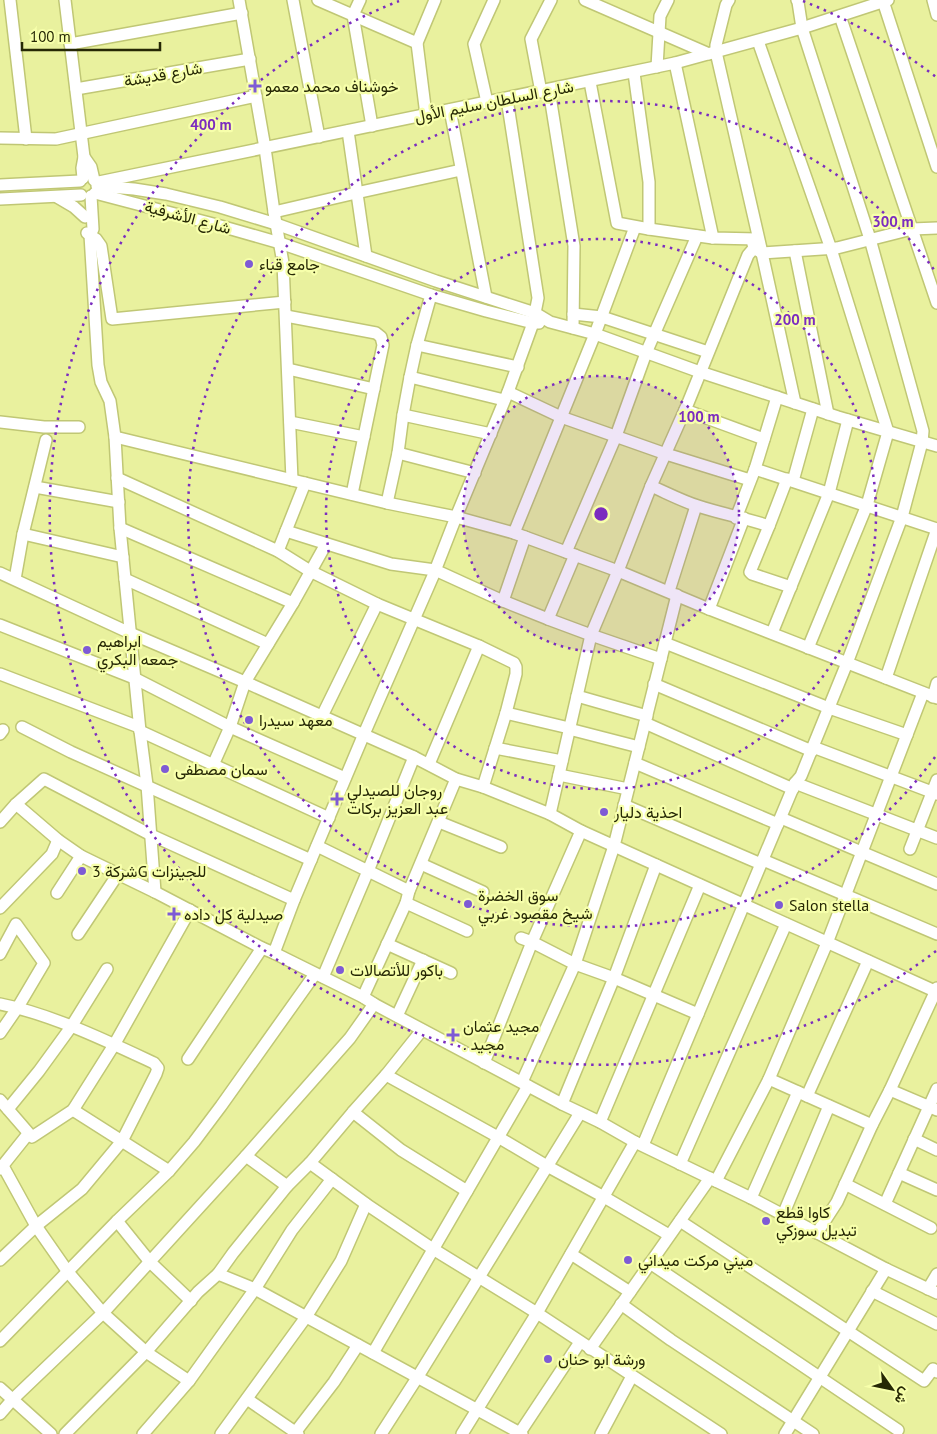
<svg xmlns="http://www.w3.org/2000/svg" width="937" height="1434" font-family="'PT Sans',Vazirmatn,sans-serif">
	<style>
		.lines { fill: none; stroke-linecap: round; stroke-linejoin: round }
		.minor-casing { stroke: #c0c775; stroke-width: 14 }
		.minor { stroke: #fff; stroke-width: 11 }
		.ring { fill: none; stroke: #7b2cbf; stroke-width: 2.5; stroke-dasharray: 2.5 5 }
		.poi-dot { fill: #7e5bd5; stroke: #f7ffab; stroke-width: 2 }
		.labels { text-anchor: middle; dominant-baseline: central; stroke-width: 4.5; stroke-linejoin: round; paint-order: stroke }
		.street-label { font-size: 16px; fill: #262805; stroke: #f7ffab }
		.poi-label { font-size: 16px; fill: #262805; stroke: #f7ffab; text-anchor: start }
		.centre { fill: #7b2cbf; stroke: #f7ffab; stroke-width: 2.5 }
		.ring-label { font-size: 15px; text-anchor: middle; font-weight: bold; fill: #7b2cbf; stroke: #f7ffab; stroke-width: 4.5; stroke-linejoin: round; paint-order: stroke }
	</style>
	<rect width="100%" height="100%" fill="#e9f19e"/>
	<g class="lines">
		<!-- minor casing -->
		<g class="minor-casing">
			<g id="minor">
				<path d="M 10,0 L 26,139"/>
				<path d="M 65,0 L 84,157 L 82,168 L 83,178"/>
				<path d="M 239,0 L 265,148 L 274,212 L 283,263 L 292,480"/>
				<path d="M 293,0 L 319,137"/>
				<path d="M 318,0 L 417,43"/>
				<path d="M 360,0 L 353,15 L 372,126"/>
				<path d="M 585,0 L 709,54"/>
				<path d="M 729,0 L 726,5 L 716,45 L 716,52 L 762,253 L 795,403"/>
				<path d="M 933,0 L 937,15"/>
				<path d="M 883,1 L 937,167"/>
				<path d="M 840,16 L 937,303"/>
				<path d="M 758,41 L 831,249 L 888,432 L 867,505 L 808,648"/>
				<path d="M 70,44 L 242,13"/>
				<path d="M 675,63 L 713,238"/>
				<path d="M 657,67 L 660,16 L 668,0"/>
				<path d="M 634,73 L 649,182 L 649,229"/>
				<path d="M 590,82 L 617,223 L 649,229 L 713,238 L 757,239"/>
				<path d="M 76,89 L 250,59"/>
				<path d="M 549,90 L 574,246 L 573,328"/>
				<path d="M 541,92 L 531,39 L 551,0"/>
				<path d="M 487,102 L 474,44 L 494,0"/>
				<path d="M 450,110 L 486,297"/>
				<path d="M 426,115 L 417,43 L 435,0"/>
				<path d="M 348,131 L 366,256"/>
				<path d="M 0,138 L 56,139 L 256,96"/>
				<path d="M 84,157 L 91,167 L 94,180"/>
				<path d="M 99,182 L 675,63 L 802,28 L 888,0"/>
				<path d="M 0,185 L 80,181"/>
				<path d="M 97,186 L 134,189 L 166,194 L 220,207 L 276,224 L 436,281 L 535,313 L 550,322 L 595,334 L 700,372 L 838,417 L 937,446"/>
				<path d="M 95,193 L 217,225 L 280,243 L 431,295 L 486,311 L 533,323 L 539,323"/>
				<path d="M 91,196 L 93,229 L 90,235 L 98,365 L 101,382 L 110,401 L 115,437 L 120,528 L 140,731 L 147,785 L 155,892"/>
				<path d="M 57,197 L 74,207 L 85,217"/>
				<path d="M 0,199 L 81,195"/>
				<path d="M 274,212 L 356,193 L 461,170"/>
				<path d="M 87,233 L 96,239 L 101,246 L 112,319 L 285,302"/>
				<path d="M 757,250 L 762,253 L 837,248 L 912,229 L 937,228"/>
				<path d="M 795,251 L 828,414"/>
				<path d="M 573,314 L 602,317 L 708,352"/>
				<path d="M 286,316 L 376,333 L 381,337 L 383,345 L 352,494"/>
				<path d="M 417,345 L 518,367"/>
				<path d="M 288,369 L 374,389"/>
				<path d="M 410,377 L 504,400"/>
				<path d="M 508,392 L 561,417 L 666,454 L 750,480"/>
				<path d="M 685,410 L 764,439"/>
				<path d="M 403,415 L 491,434"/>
				<path d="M 0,422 L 44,427 L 79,427"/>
				<path d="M 290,422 L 364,437"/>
				<path d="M 115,437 L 387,503 L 456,517 L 514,533 L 618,571 L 709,609 L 937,698"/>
				<path d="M 398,453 L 475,473"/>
				<path d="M 755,469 L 937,529"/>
				<path d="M 117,478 L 278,551 L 310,571 L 377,604 L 479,646 L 514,663 L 516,667 L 516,674 L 506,713 L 483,787"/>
				<path d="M 787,479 L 769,526 L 750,572 L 752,574 L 791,587"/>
				<path d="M 793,481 L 813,409"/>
				<path d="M 651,486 C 667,493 682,501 698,506 C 722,514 746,518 769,526"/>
				<path d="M 35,487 L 119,502"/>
				<path d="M 387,503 L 398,453 L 403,415 L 410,377 L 417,345 L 431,295"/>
				<path d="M 736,518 L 755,469 L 777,397"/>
				<path d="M 120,528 L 293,603"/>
				<path d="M 286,531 L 391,564 L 435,570 L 503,601 L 548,619 L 591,635 L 661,659"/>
				<path d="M 514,533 L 595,334 L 635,227"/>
				<path d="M 23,534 L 123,557"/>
				<path d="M 278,551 L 305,483"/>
				<path d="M 566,552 L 616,436 L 646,353 L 697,236"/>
				<path d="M 0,573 L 130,633 L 245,682 L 414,757 L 456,779 L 483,787 L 550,814 L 581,831 L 937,992"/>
				<path d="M 15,579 L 23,534 L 46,440"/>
				<path d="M 125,579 L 268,644"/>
				<path d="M 669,591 L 696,506"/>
				<path d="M 503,601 L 525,537"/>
				<path d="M 709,609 L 744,518"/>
				<path d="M 548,619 L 575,555"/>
				<path d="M 0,625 L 134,678 L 230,727 L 345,778"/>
				<path d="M 772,633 L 829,493 L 848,420"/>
				<path d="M 665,643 L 829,708 L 907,735"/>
				<path d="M 0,674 L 139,727"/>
				<path d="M 886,678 L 937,529"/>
				<path d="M 654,684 L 812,751"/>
				<path d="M 577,696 L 647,716"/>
				<path d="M 933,697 L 937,683"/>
				<path d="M 506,713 L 569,728"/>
				<path d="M 322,716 L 377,604"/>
				<path d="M 645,723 L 793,789"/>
				<path d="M 22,727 L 71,752 L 311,860"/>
				<path d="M 569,729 L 639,747"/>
				<path d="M 140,731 L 329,818"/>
				<path d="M 0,734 L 3,730"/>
				<path d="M 813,747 L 937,794"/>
				<path d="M 495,748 L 562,761"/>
				<path d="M 635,763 L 778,824"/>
				<path d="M 429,764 L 479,646"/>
				<path d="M 213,765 L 230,727 L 245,682 L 293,603 L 326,544"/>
				<path d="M 559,775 L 628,789"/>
				<path d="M 795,783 L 937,838"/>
				<path d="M 16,804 L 58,840 L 81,856 L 155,892 L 262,948 L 274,953 L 363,997 L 374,1004 L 562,1104 L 600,1122 L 635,1142 L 751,1198 L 886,1269 L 937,1293"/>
				<path d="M 624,805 L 761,864"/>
				<path d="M 550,814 L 591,635 L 618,571 L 651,486 L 688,403 L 748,255 L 754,248 L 752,240"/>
				<path d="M 781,818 L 937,884"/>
				<path d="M 0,822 L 16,804 L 44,779 L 151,835 L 294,900"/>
				<path d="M 439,822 L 501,847"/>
				<path d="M 317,846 L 409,891"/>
				<path d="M 910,849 L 937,780"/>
				<path d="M 763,860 L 937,934"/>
				<path d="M 421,864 L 483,892"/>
				<path d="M 57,893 L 81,856"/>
				<path d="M 406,903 L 467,931"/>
				<path d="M 0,908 L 52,854 L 58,840"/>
				<path d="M 78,934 L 118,874"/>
				<path d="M 521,938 L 532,942 L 575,964 L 614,978 L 698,1014"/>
				<path d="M 387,944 L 451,973"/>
				<path d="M 274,953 L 294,900 L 364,734 L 433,576 L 456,517 L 508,392 L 533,323 L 538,298 L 507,99"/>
				<path d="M 0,954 L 16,924 L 44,963 L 18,1007 L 0,1033"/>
				<path d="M 323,977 L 368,871 L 414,757"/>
				<path d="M 363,997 L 406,903 L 409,891 L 456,779"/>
				<path d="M 0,1004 C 51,1014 107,1041 154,1063 L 158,1068 L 156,1074 L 122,1141 L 82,1189 L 36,1226 L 0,1260"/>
				<path d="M 397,1016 L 423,960"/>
				<path d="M 188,1059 L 262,948"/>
				<path d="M 484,1063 L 532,942 L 581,831"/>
				<path d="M 386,1075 L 498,1137 L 547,1166 L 604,1197 L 669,1235"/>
				<path d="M 769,1079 L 872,1125"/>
				<path d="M 522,1082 L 575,964 L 614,846 L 677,595"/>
				<path d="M 890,1090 L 937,1110"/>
				<path d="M 807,1096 L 868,961"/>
				<path d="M 0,1100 L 32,1137 L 73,1110 L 114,1045 L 190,910"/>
				<path d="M 562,1104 L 614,978 L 656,865"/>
				<path d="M 8,1109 L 39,1071 L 71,1027 L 107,969"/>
				<path d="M 73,1110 L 169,1171"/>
				<path d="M 353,1112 L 401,1150 L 467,1191"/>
				<path d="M 600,1122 L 700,885"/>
				<path d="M 914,1139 L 937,1150"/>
				<path d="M 643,1145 L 795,783 L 801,776 L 847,663 L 902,517 L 922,442 L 923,431 L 870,239 L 802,28 L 798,2 L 797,0"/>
				<path d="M 246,1156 L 287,1186"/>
				<path d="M 310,1163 L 366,1204 L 433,1249 L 537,1313 L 721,1434"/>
				<path d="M 680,1164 L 786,924"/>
				<path d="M 3,1166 L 36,1226 L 68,1272 L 103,1313 L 146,1352 L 189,1381"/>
				<path d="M 0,1169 L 28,1134"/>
				<path d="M 899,1173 L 937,1190"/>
				<path d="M 716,1181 L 769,1079 L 827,943 L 923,693"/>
				<path d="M 845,1184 L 931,1228"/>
				<path d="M 751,1198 L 798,1092"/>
				<path d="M 885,1204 L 937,1089"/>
				<path d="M 783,1215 L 829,1106"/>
				<path d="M 117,1221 L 150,1262 L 191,1301"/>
				<path d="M 680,1221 L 924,1381 L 933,1369 L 937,1372"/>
				<path d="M 817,1233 L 837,1202 L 872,1125 L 890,1090 L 937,988"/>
				<path d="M 571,1254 L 630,1292"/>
				<path d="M 650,1263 L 898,1430"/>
				<path d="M 218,1274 L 233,1253 L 287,1186 L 310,1163 L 353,1112 L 386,1075 L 422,1030"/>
				<path d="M 928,1289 L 937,1274"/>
				<path d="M 872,1291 L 937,1324"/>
				<path d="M 621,1304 L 671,1340 L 813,1434"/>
				<path d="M 0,1341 L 117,1221 L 169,1171 L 194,1142 L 221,1106 L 315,974"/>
				<path d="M 590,1349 L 710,1178"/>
				<path d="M 373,1353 L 528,1086"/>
				<path d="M 0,1388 L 51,1434"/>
				<path d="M 247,1399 L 298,1434"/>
				<path d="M 0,1414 L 13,1399 L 103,1313 L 246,1156 L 350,1038 L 374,1004"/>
				<path d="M 65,1434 L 146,1352 L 198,1292 L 218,1274 L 255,1289 L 522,1434"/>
				<path d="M 143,1434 L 189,1381 L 255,1289 L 292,1230 L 332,1179"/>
				<path d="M 221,1434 L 306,1317 L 341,1261 L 366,1204"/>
				<path d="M 294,1434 L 334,1382 L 358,1345"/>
				<path d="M 381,1434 L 417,1378 L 580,1113"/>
				<path d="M 462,1434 L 537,1313 L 635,1142"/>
				<path d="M 519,1434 L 580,1342"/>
				<path d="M 601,1434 L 632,1376"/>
				<path d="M 785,1434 L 886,1269"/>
			</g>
		</g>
		<!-- minor -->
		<use href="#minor" class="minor"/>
	</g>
	<!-- distance rings -->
	<circle cx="601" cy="514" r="138" fill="#7b2cbf" fill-opacity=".12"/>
	<g class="ring">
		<circle cx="601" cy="514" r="138"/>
		<circle cx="601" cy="514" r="275"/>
		<path d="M935 757A413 413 0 1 1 935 271"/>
		<path d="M936 951A551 551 0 1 1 399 1M803 1A551 551 0 0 1 936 77"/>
	</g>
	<!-- markers -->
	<g class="poi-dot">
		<path d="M252.5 78.5h5v5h5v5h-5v5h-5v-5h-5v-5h5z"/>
		<circle cx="249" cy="264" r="5"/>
		<circle cx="87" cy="650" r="5"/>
		<circle cx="249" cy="720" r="5"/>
		<circle cx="165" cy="769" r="5"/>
		<path d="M334.5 791.5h5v5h5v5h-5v5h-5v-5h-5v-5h5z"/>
		<circle cx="604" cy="812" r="5"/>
		<circle cx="82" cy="871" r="5"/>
		<circle cx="468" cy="904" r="5"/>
		<circle cx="779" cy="905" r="5"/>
		<path d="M171.5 906.5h5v5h5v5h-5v5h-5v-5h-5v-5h5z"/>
		<circle cx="340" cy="970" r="5"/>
		<path d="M450.5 1027.5h5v5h5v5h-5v5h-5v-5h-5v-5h5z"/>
		<circle cx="766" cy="1221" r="5"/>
		<circle cx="628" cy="1260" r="5"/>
		<circle cx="548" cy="1359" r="5"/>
	</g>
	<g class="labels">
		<!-- street labels -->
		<g class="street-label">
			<text transform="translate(163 74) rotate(-10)">شارع قديشة</text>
			<text transform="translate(494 101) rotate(-11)">شارع السلطان سليم الأول</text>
			<text transform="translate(188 217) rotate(15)">شارع الأشرفية</text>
		</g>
		<!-- poi labels -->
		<g class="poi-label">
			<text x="265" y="86">خوشناف محمد معمو</text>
			<text x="259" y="264">جامع قباء</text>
			<text x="97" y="641">ابراهيم<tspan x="97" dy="18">جمعه البكري</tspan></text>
			<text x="259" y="720">معهد سيدرا</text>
			<text x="175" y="769">سمان مصطفى</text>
			<text x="347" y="790">روجان للصيدلي<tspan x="347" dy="18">عبد العزيز بركات</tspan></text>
			<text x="614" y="812">احذية دليار</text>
			<text x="92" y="871">شركة 3G للجينزات</text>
			<text x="478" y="895">سوق الخضرة<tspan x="478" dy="18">شيخ مقصود غربي</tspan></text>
			<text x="789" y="905">Salon stella</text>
			<text x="184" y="914">صيدلية كل داده</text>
			<text x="350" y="970">باكور للأتصالات</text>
			<text x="463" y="1026">مجيد عثمان<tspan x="463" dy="18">. مجيد</tspan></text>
			<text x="776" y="1212">كاوا قطع<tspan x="776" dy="18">تبديل سوزكي</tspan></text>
			<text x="638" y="1260">ميني مركت ميداني</text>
			<text x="558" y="1359">ورشة ابو حنان</text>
		</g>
	</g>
	<circle cx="601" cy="514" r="8" class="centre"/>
	<g class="ring-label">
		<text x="211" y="130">400 m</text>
		<text x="893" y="227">300 m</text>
		<text x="795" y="325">200 m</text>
		<text x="699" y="422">100 m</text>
	</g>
	<!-- north arrow -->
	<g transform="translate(892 1389) rotate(123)" stroke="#f7ffab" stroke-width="4" paint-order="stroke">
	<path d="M0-4L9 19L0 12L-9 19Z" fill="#262805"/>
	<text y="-8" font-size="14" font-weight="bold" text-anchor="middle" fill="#262805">ش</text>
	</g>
	<!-- scale -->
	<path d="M22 42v8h138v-8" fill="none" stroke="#262805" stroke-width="2.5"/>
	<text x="30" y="42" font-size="15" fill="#262805" stroke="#f7ffab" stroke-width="4" paint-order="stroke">100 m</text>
</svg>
